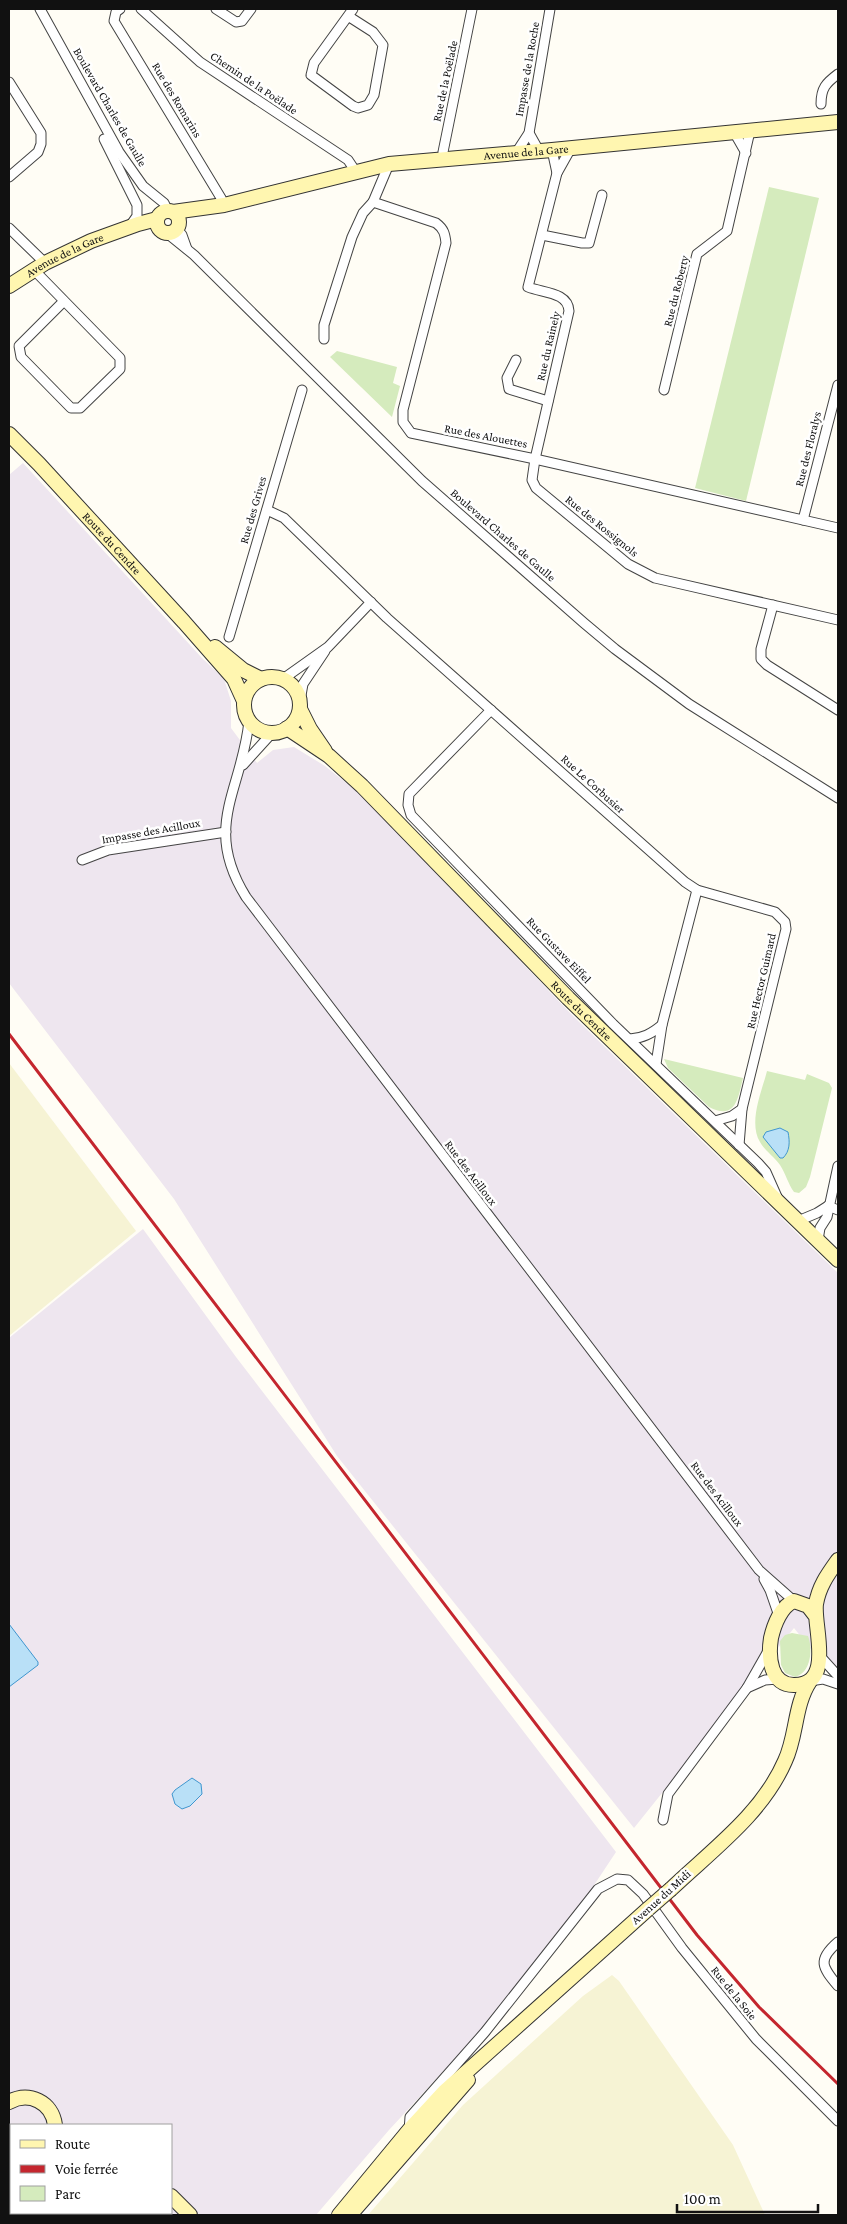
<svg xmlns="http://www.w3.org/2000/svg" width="847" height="2224" font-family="'Crimson Pro',serif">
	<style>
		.industrial { fill: #eee6ef; fill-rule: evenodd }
		.farmland { fill: #f6f3d4 }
		.green { fill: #d5ebbd }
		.water { fill: #b9e0f7; stroke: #3f96cf }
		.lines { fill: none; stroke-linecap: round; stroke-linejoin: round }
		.street-casing { stroke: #444; stroke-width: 11 }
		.secondary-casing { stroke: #333; stroke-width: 16 }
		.street { stroke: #fff; stroke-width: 9 }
		.secondary { stroke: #fff6b0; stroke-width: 14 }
		.rail { stroke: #c4262e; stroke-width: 3 }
		.secondary-bridge-casing { stroke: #333; stroke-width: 16; stroke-linecap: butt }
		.secondary-bridge { stroke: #fff6b0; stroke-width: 14 }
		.labels { text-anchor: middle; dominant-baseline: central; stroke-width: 5; stroke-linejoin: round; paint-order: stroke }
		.street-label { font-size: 12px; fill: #111; stroke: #fff }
	</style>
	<rect width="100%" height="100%" fill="#fffdf5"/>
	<!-- industrial -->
	<g class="industrial">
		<path d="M 23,463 L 202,658 L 224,679 L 231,701 L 231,728 L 257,763 L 273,750 L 294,747 L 325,766 L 359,793 L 572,1015 L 838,1273 L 838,1683 L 794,1628 L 634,1828 L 337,1456 L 174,1199 L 9,983 L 9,475 Z"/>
		<path d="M 143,1229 L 236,1357 L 616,1852 L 567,1926 L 488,2023 L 389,2130 L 316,2215 L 9,2215 L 9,1338 ZM 11,2125 L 171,2125 L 171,2213 L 11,2213 Z"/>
	</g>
	<!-- farmland -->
	<g class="farmland">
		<path d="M 9,1063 L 136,1231 L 9,1336 Z"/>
		<path d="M 612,1975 L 619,1981 L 733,2145 L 765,2215 L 368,2215 L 463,2105 L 583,1996 Z"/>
	</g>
	<!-- green -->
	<g class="green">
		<path d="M 769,187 L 819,198 L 746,501 L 695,488 Z"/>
		<path d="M 337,351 L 397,367 L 393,383 L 400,386 L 392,417 L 330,357 Z"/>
		<path d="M 664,1059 L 743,1078 C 738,1098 736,1121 709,1107 L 668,1068 Z"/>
		<path d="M 767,1071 L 805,1080 L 807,1074 L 829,1083 L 832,1088 L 810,1177 L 806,1187 L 799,1193 L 794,1192 C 788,1184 786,1174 780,1165 C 774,1156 765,1151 760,1142 C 748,1122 762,1091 767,1071 Z"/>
		<path d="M 792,1633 L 808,1636 C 813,1649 811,1673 795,1677 L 785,1673 L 781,1665 L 780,1641 L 785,1635 Z"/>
	</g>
	<!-- water -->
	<g class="water">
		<path d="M 780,1128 L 788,1132 C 790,1142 790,1151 783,1158 L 780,1158 L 763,1137 L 766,1132 Z"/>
		<path d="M 9,1624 L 38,1662 L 38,1665 L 9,1687 Z"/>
		<path d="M 192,1778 L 201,1784 L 202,1794 L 190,1806 L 182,1809 L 175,1804 L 172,1794 L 175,1790 Z"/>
	</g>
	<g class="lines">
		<!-- street casing -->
		<g class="street-casing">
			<g id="street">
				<path d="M 40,9 L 119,152 L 143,186 L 164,203 L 168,211"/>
				<path d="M 120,9 L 116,12 L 114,21 L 221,198 L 224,205"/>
				<path d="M 141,9 L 200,62 L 348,160 L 356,172"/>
				<path d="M 216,9 L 236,22 L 242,21 L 251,9"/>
				<path d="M 348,16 L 373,32 L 383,45 L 374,95 L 368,105 L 358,108 L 353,106 L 311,75 L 314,63 L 353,9"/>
				<path d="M 9,82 L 41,133 L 41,144 L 38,152 L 9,177"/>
				<path d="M 821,104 C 821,88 826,83 838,74"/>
				<path d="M 734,132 L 746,153"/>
				<path d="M 529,133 L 539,151"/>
				<path d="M 104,139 L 137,205 L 137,216 L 130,226"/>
				<path d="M 571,148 L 557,173 L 528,287 C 543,293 568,292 569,311 L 535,459 L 532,480 L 536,488 L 628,564 L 655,578 L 838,620"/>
				<path d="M 552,150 L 557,173"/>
				<path d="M 516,153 L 529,133 L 550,9"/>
				<path d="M 443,159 L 443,152 L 472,9"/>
				<path d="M 373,202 L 436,223 C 444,229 445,234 446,243 L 403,410 L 403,422 L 411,433 L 535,459 L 838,528"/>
				<path d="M 9,228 L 45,263"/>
				<path d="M 177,229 L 182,235 L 187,249"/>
				<path d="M 168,234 L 194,255 L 422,481 L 584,623 L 615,649 L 689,704 L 838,798"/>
				<path d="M 542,235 L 582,243 L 589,243 L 602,195"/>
				<path d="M 34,270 L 120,358 L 120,369 L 80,408 L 71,408 L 21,357 L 19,346 L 64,301"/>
				<path d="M 324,339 L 324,325 L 352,237 L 363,213 L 373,202 L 389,164"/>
				<path d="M 516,360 L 507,378 L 509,389 L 548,401"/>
				<path d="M 664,390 L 697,254 L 727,231 L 750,131"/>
				<path d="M 267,510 L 284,518 L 387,618 L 685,882 L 697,890 L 662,1025 L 656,1064"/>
				<path d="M 803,520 L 838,385"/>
				<path d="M 773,605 L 761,649 L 761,659 L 767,665 L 838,710"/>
				<path d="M 229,637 L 302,390"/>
				<path d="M 283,679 L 328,647 L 371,602"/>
				<path d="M 300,701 L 303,684 L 325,651"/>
				<path d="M 491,710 L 409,794 L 408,805 L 411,815 L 613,1024 L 758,1163 L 766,1172 L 778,1199"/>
				<path d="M 249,721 C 242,791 202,826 246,897 L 759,1570 L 794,1601"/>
				<path d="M 243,765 L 272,733"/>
				<path d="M 82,860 L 108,850 L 226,832"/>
				<path d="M 697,890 L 775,912 L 785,922 L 786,929 L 742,1109 L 739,1145"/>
				<path d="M 630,1039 C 643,1038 651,1034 662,1025"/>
				<path d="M 715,1121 L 732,1116 L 742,1109"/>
				<path d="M 828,1206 L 838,1210"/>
				<path d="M 798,1221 L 817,1213 L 828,1206"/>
				<path d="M 818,1240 L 820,1228 L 827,1217 L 838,1166"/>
				<path d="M 764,1579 L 770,1590 L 779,1616"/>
				<path d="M 819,1655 L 838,1676"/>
				<path d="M 810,1681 L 823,1679 L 838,1684"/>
				<path d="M 747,1688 L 768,1651"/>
				<path d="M 663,1820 L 668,1794 L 747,1688 L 765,1680 L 778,1679"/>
				<path d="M 838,1942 C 817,1960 822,1967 838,1986"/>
				<path d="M 409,2131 L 410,2117 L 485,2032 L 598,1889 L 617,1879 L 628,1880 L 643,1894 L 682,1948 L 756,2039 L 838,2121"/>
			</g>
		</g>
		<!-- secondary casing -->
		<g class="secondary-casing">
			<g id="secondary">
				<circle cx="168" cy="222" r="11"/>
				<path id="s1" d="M 173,212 L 224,205 L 389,164 L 552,150 L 838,122"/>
				<path id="s2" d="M 9,286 L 45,263 L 91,241 L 138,224 L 157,219"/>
				<path id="s3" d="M 9,434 L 39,464 L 184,622 L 234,679 L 244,701"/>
				<path d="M 215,647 L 243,670 L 261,679"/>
				<circle cx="272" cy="705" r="28"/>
				<path d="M 300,709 L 310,729 L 325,751"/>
				<path id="s4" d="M 287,728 L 329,756 L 362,786 L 568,998 L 838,1260"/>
				<path d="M 815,1615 L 808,1606 L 794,1601 C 781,1606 774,1625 771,1638 C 768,1657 770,1686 795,1685 C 835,1684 813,1626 816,1604 C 819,1586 828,1574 838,1560"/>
				<path d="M 671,1889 C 712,1850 762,1814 785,1761 C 797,1736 794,1705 810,1681"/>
				<path d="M 9,2102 C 29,2091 52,2102 55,2125"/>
				<path d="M 9,2160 L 11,2159"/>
				<path d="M 171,2196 L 190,2215"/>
				<path d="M 339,2215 L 410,2129 L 444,2092 L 648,1909"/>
				<path d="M 350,2215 L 468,2080"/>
			</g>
		</g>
		<!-- street -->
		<use href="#street" class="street"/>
		<!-- secondary -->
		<use href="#secondary" class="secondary"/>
		<!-- rail -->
		<path class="rail" d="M 9,1034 L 697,1935 L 759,2007 L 838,2084"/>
		<!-- secondary-bridge casing -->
		<g class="secondary-bridge-casing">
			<path id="secondary-bridge" d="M 648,1909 L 671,1889"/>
		</g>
		<!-- secondary-bridge -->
		<use href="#secondary-bridge" class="secondary-bridge"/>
	</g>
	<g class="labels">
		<!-- street labels -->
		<g class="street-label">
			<text transform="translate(527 69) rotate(-80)">Impasse de la Roche</text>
			<text transform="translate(445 81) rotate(-78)">Rue de la Poëlade</text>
			<text transform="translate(254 83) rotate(34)">Chemin de la Poëlade</text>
			<text transform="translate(177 100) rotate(59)">Rue des Romarins</text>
			<text transform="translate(110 107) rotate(60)">Boulevard Charles de Gaulle</text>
			<text stroke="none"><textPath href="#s1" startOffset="359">Avenue de la Gare</textPath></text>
			<text stroke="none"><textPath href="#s2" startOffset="64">Avenue de la Gare</textPath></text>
			<text transform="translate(676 291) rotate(-76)">Rue du Roberty</text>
			<text transform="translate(548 346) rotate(-77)">Rue du Rainely</text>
			<text transform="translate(486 436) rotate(11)">Rue des Alouettes</text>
			<text transform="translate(808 449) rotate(-76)">Rue des Floralys</text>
			<text transform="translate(253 510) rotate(-74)">Rue des Grives</text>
			<text transform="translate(602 526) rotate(39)">Rue des Rossignols</text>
			<text transform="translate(503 535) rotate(41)">Boulevard Charles de Gaulle</text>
			<text stroke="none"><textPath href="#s3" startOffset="150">Route du Cendre</textPath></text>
			<text transform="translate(593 784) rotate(42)">Rue Le Corbusier</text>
			<text transform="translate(151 831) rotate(-10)">Impasse des Acilloux</text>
			<text transform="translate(559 950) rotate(46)">Rue Gustave Eiffel</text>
			<text transform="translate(761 981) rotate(-77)">Rue Hector Guimard</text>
			<text stroke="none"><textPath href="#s4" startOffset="409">Route du Cendre</textPath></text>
			<text transform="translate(471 1173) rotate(53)">Rue des Acilloux</text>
			<text transform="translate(717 1494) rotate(53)">Rue des Acilloux</text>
			<text transform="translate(661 1897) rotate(-42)">Avenue du Midi</text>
			<text transform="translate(734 1993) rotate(51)">Rue de la Soie</text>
		</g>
	</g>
	<!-- border -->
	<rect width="847" height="2224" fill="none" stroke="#111111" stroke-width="20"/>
	<!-- legend -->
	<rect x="10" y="2124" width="162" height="90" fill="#ffffff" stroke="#a0a0a0"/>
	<rect x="20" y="2140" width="25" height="8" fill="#fff6b0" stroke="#a0a0a0"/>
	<text x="55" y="2149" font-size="15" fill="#111111">Route</text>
	<rect x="20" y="2165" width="25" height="8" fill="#c4262e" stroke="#a0a0a0"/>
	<text x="55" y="2174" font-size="15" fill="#111111">Voie ferrée</text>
	<rect x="20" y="2186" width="25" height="15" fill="#d5ebbd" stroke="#a0a0a0"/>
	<text x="55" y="2199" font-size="15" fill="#111111">Parc</text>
	<!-- scale -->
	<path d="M677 2204v8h141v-8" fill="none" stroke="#111111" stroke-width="2.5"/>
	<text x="684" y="2204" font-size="15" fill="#111111" stroke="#ffffff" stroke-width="4" paint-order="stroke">100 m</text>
</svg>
